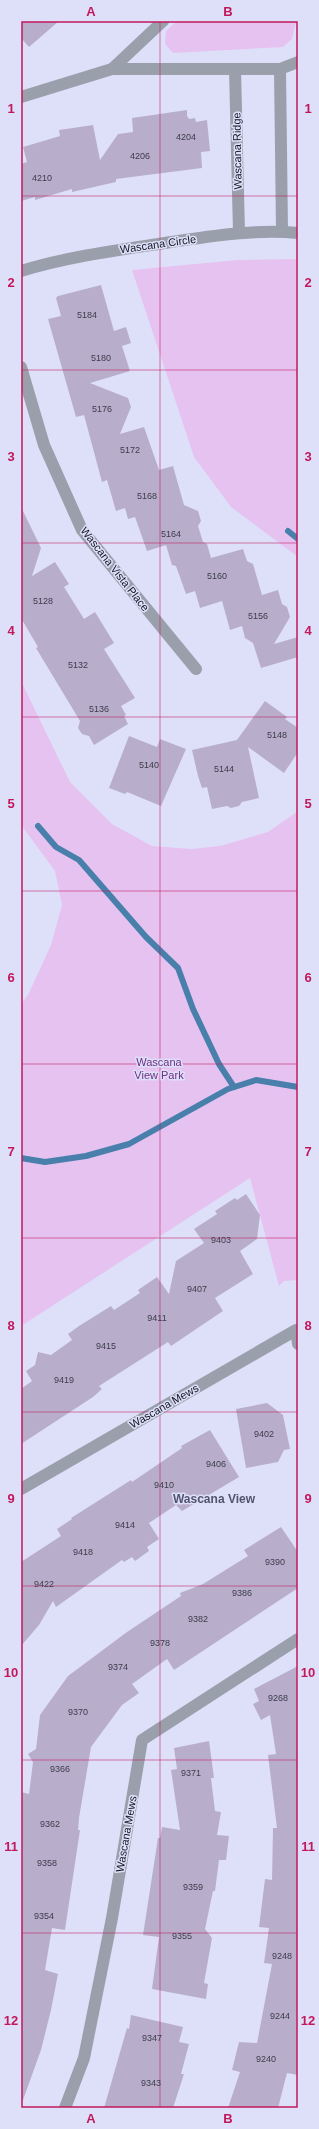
<svg xmlns="http://www.w3.org/2000/svg" width="319" height="2129" font-family="Arial,sans-serif">
	<style>
		.green { fill: #e6c2f0 }
		.lines { fill: none; stroke-linecap: round; stroke-linejoin: round }
		.stream { stroke: #487fab; stroke-width: 6 }
		.building { fill: #b8aecc }
		.minor { stroke: #99a0ac; stroke-width: 12 }
		.tertiary { stroke: #99a0ac; stroke-width: 12 }
		.grid { fill: none; stroke: #c2185b; stroke-width: 1; stroke-opacity: 0.55 }
		.labels { text-anchor: middle; dominant-baseline: central; stroke-width: 3; stroke-linejoin: round; paint-order: stroke }
		.number-label { font-size: 9px; fill: #3d3b4b }
		.street-label { font-size: 11px; fill: #141520; stroke: #dee0fa }
		.park-label { font-size: 11px; fill: #6f2e80; stroke: #dee0fa }
		.neighbourhood-label { font-size: 12px; font-weight: bold; fill: #51546e; stroke: #dee0fa }
		.neatline { fill: none; stroke: #c2185b; stroke-width: 1.5 }
		.grid-label { font-size: 13px; text-anchor: middle; font-weight: bold; fill: #c2185b }
	</style>
	<rect width="100%" height="100%" fill="#dee0fa"/>
	<!-- green -->
	<g class="green">
		<path d="M 177,21 L 296,21 L 292,39 L 283,47 L 173,53 L 165,44 L 166,31 Z"/>
		<path d="M 298,259 L 298,557 L 231,507 L 194,457 L 132,270 L 238,260 Z"/>
		<path d="M 21,681 L 70,782 L 112,824 L 152,846 L 191,849 L 220,846 L 268,832 L 298,811 L 298,1280 L 284,1281 L 279,1286 L 250,1178 L 21,1326 L 21,1004 L 28,995 L 51,945 L 62,905 L 55,871 L 21,825 Z"/>
	</g>
	<g class="lines">
		<!-- stream -->
		<g class="stream">
			<path d="M 288,531 L 298,539"/>
			<path d="M 38,826 L 56,847 L 79,860 L 146,937 L 178,968 L 193,1009 L 219,1064 L 234,1087"/>
			<path d="M 21,1158 L 45,1162 L 86,1156 L 129,1144 L 228,1089 L 256,1080 L 298,1087"/>
		</g>
	</g>
	<!-- building -->
	<g class="building">
		<path d="M 21,21 L 59,21 L 29,47 L 21,38 Z"/>
		<path d="M 187,110 L 187,116 L 189,119 L 195,118 L 196,122 L 207,120 L 210,151 L 201,152 L 202,168 L 116,179 L 116,182 L 72,192 L 72,189 L 35,200 L 35,197 L 21,201 L 21,164 L 27,162 L 23,147 L 60,136 L 59,130 L 93,125 L 100,160 L 118,134 L 133,132 L 132,118 Z"/>
		<path d="M 101,285 L 114,331 L 126,327 L 131,343 L 122,346 L 130,371 L 90,383 L 128,398 L 131,407 L 120,434 L 144,427 L 159,470 L 173,466 L 184,505 L 198,511 L 201,521 L 198,526 L 203,542 L 207,544 L 211,558 L 243,549 L 247,561 L 253,564 L 262,595 L 278,590 L 282,604 L 287,607 L 290,617 L 274,644 L 298,637 L 298,657 L 261,668 L 253,643 L 245,638 L 242,626 L 230,630 L 222,601 L 200,608 L 195,591 L 186,594 L 176,566 L 172,565 L 166,545 L 147,551 L 135,517 L 128,519 L 125,508 L 116,511 L 107,480 L 102,482 L 84,415 L 76,417 L 48,319 L 61,316 L 56,298 L 58,296 Z"/>
		<path d="M 21,507 L 41,548 L 32,576 L 55,562 L 69,584 L 64,587 L 84,619 L 95,612 L 114,643 L 104,649 L 135,698 L 121,706 L 126,715 L 124,716 L 128,724 L 94,745 L 89,736 L 82,734 L 78,728 L 80,721 L 36,648 L 38,647 L 21,618 Z"/>
		<path d="M 265,701 L 287,717 L 285,719 L 298,728 L 298,752 L 284,773 L 248,747 L 259,798 L 242,802 L 239,806 L 231,808 L 227,806 L 212,809 L 207,787 L 202,788 L 198,776 L 192,750 L 237,740 Z"/>
		<path d="M 129,736 L 157,747 L 160,739 L 186,749 L 161,806 L 127,792 L 125,794 L 109,788 Z"/>
		<path d="M 246,1194 L 260,1215 L 257,1239 L 240,1251 L 253,1274 L 215,1298 L 223,1311 L 171,1346 L 168,1342 L 99,1386 L 102,1389 L 93,1397 L 21,1444 L 21,1389 L 32,1381 L 26,1371 L 35,1365 L 38,1352 L 51,1355 L 72,1340 L 68,1334 L 79,1326 L 111,1306 L 114,1310 L 140,1293 L 138,1290 L 157,1277 L 169,1294 L 176,1261 L 204,1243 L 194,1229 L 217,1214 L 215,1211 L 235,1198 L 237,1200 Z"/>
		<path d="M 267,1403 L 283,1415 L 290,1449 L 284,1450 L 278,1462 L 246,1468 L 236,1409 Z"/>
		<path d="M 210,1430 L 239,1477 L 182,1511 L 176,1505 L 149,1523 L 159,1539 L 147,1547 L 149,1551 L 135,1561 L 132,1557 L 124,1562 L 122,1560 L 56,1607 L 53,1601 L 39,1625 L 21,1646 L 21,1562 L 61,1536 L 57,1529 L 72,1519 L 71,1518 L 131,1480 L 132,1482 L 182,1448 L 181,1446 Z"/>
		<path d="M 281,1527 L 298,1552 L 298,1588 L 174,1670 L 167,1659 L 132,1684 L 139,1693 L 122,1705 L 91,1747 L 79,1818 L 78,1830 L 80,1830 L 65,1930 L 52,1928 L 45,1970 L 58,1974 L 51,2010 L 41,2050 L 23,2100 L 21,2100 L 21,1792 L 29,1794 L 33,1762 L 28,1754 L 36,1749 L 40,1715 L 68,1676 L 127,1632 L 181,1596 L 180,1593 L 203,1584 L 248,1556 L 244,1550 Z"/>
		<path d="M 298,1666 L 298,2075 L 287,2073 L 278,2108 L 228,2108 L 240,2072 L 232,2070 L 239,2042 L 257,2043 L 272,1964 L 264,1963 L 269,1928 L 259,1927 L 265,1879 L 272,1880 L 273,1828 L 277,1828 L 268,1755 L 276,1754 L 270,1715 L 261,1720 L 253,1704 L 259,1701 L 254,1689 Z"/>
		<path d="M 209,1741 L 214,1778 L 211,1778 L 215,1811 L 221,1812 L 217,1835 L 229,1836 L 226,1860 L 219,1860 L 215,1891 L 213,1891 L 205,1929 L 212,1938 L 204,1983 L 208,1984 L 206,1999 L 152,1989 L 159,1937 L 143,1935 L 158,1838 L 160,1838 L 162,1827 L 180,1830 L 171,1770 L 177,1769 L 174,1748 Z"/>
		<path d="M 131,2015 L 183,2027 L 179,2042 L 189,2044 L 181,2074 L 184,2074 L 173,2108 L 104,2108 L 127,2028 L 129,2029 Z"/>
	</g>
	<g class="lines">
		<!-- minor -->
		<g class="minor">
			<path d="M 112,69 L 163,21"/>
			<path d="M 235,69 L 239,233"/>
			<path d="M 280,69 L 282,231"/>
			<path d="M 21,97 L 112,69 L 280,69 L 298,62"/>
			<path d="M 21,367 L 44,445 L 82,530 L 196,669"/>
			<path d="M 21,1489 L 296,1330 L 298,1344"/>
			<path d="M 65,2108 L 84,2058 L 112,1918 L 142,1740 L 298,1639"/>
		</g>
		<!-- tertiary -->
		<path class="tertiary" d="M 21,271 C 70,256 120,250 171,242 C 213,236 255,229 298,233"/>
	</g>
	<!-- grid -->
	<path class="grid" d="M 160,21 L 160,2108M 21,196 L 298,196M 21,370 L 298,370M 21,543 L 298,543M 21,717 L 298,717M 21,891 L 298,891M 21,1064 L 298,1064M 21,1238 L 298,1238M 21,1412 L 298,1412M 21,1586 L 298,1586M 21,1760 L 298,1760M 21,1933 L 298,1933"/>
	<g class="labels">
		<!-- number labels -->
		<g class="number-label">
			<text x="186" y="137">4204</text>
			<text x="140" y="156">4206</text>
			<text x="42" y="178">4210</text>
			<text x="87" y="315">5184</text>
			<text x="101" y="358">5180</text>
			<text x="102" y="409">5176</text>
			<text x="130" y="450">5172</text>
			<text x="147" y="496">5168</text>
			<text x="171" y="534">5164</text>
			<text x="217" y="576">5160</text>
			<text x="43" y="601">5128</text>
			<text x="258" y="616">5156</text>
			<text x="78" y="665">5132</text>
			<text x="99" y="709">5136</text>
			<text x="277" y="735">5148</text>
			<text x="149" y="765">5140</text>
			<text x="224" y="769">5144</text>
			<text x="221" y="1240">9403</text>
			<text x="197" y="1289">9407</text>
			<text x="157" y="1318">9411</text>
			<text x="106" y="1346">9415</text>
			<text x="64" y="1380">9419</text>
			<text x="264" y="1434">9402</text>
			<text x="216" y="1464">9406</text>
			<text x="164" y="1485">9410</text>
			<text x="125" y="1525">9414</text>
			<text x="83" y="1552">9418</text>
			<text x="275" y="1562">9390</text>
			<text x="44" y="1584">9422</text>
			<text x="242" y="1593">9386</text>
			<text x="198" y="1619">9382</text>
			<text x="160" y="1643">9378</text>
			<text x="118" y="1667">9374</text>
			<text x="278" y="1698">9268</text>
			<text x="78" y="1712">9370</text>
			<text x="60" y="1769">9366</text>
			<text x="191" y="1773">9371</text>
			<text x="50" y="1824">9362</text>
			<text x="47" y="1863">9358</text>
			<text x="193" y="1887">9359</text>
			<text x="44" y="1916">9354</text>
			<text x="182" y="1936">9355</text>
			<text x="282" y="1956">9248</text>
			<text x="280" y="2016">9244</text>
			<text x="152" y="2038">9347</text>
			<text x="266" y="2059">9240</text>
			<text x="151" y="2083">9343</text>
		</g>
		<!-- street labels -->
		<g class="street-label">
			<text transform="translate(237 151) rotate(-91)">Wascana Ridge</text>
			<text transform="translate(158 244) rotate(-8)">Wascana Circle</text>
			<text transform="translate(115 569) rotate(52)">Wascana Vista Place</text>
			<text transform="translate(164 1406) rotate(-30)">Wascana Mews</text>
			<text transform="translate(126 1834) rotate(-80)">Wascana Mews</text>
		</g>
		<!-- park labels -->
		<g class="park-label">
			<text x="159" y="1062">Wascana<tspan x="159" dy="13">View Park</tspan></text>
		</g>
		<!-- neighbourhood labels -->
		<g class="neighbourhood-label">
			<text x="214" y="1499">Wascana View</text>
		</g>
	</g>
	<!-- border -->
	<rect width="319" height="2129" fill="none" stroke="#dee0fa" stroke-width="44"/>
	<rect x="22" y="22" width="275" height="2085" class="neatline"/>
	<g class="grid-label">
		<text x="91" y="16">A</text>
		<text x="228" y="16">B</text>
		<text x="11" y="113">1</text>
		<text x="308" y="113">1</text>
		<text x="11" y="287">2</text>
		<text x="308" y="287">2</text>
		<text x="11" y="461">3</text>
		<text x="308" y="461">3</text>
		<text x="11" y="635">4</text>
		<text x="308" y="635">4</text>
		<text x="11" y="808">5</text>
		<text x="308" y="808">5</text>
		<text x="11" y="982">6</text>
		<text x="308" y="982">6</text>
		<text x="11" y="1156">7</text>
		<text x="308" y="1156">7</text>
		<text x="11" y="1330">8</text>
		<text x="308" y="1330">8</text>
		<text x="11" y="1503">9</text>
		<text x="308" y="1503">9</text>
		<text x="11" y="1677">10</text>
		<text x="308" y="1677">10</text>
		<text x="11" y="1851">11</text>
		<text x="308" y="1851">11</text>
		<text x="11" y="2025">12</text>
		<text x="308" y="2025">12</text>
		<text x="91" y="2123">A</text>
		<text x="228" y="2123">B</text>
	</g>
</svg>
